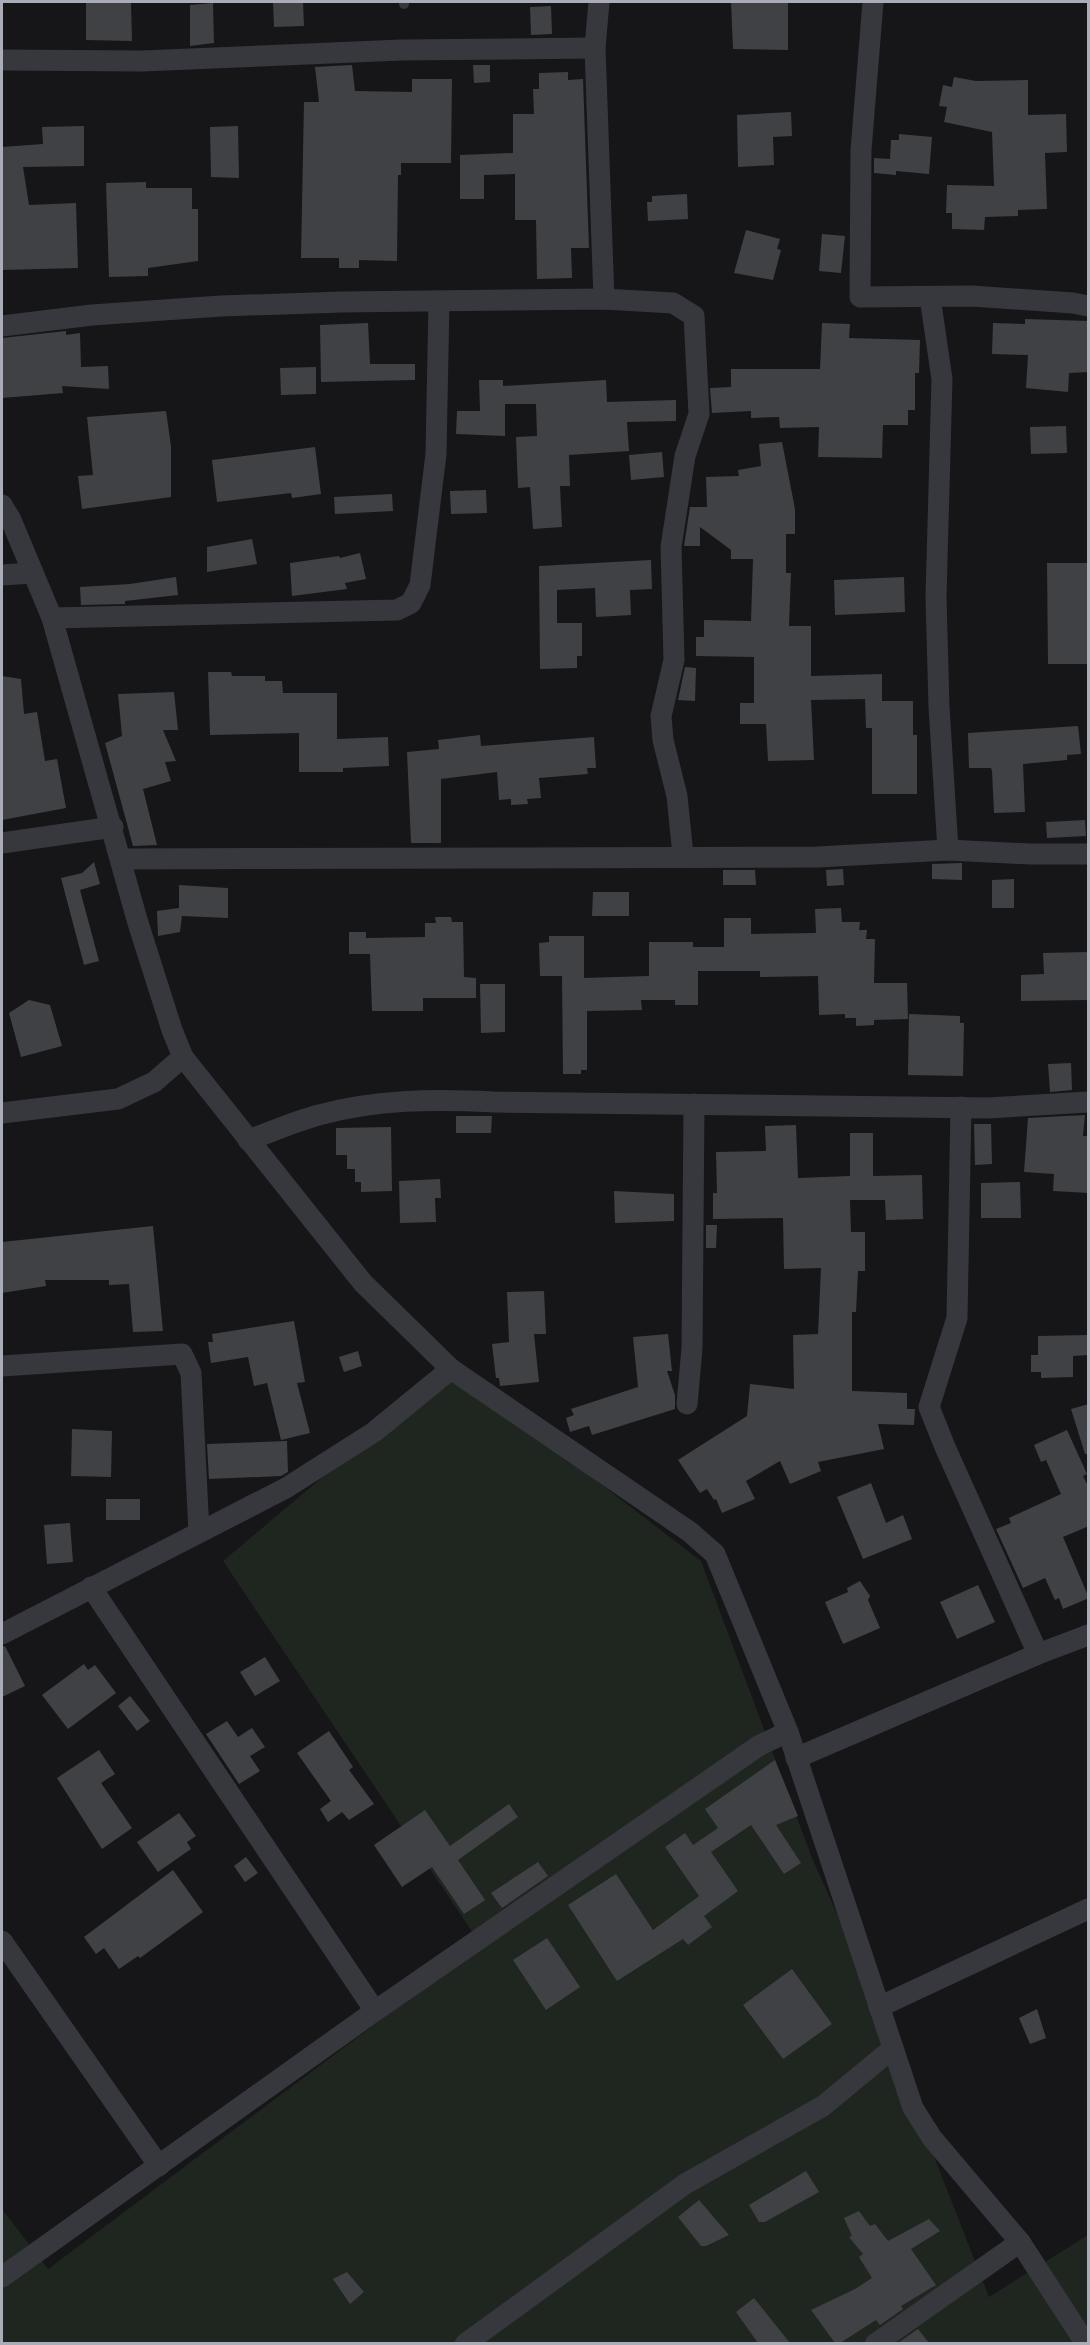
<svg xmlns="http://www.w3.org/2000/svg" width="1090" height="2345" font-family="'Space Grotesk',sans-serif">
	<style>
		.green { fill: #1e261f }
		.building { fill: #404145 }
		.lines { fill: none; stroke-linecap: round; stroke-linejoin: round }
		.lane { stroke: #37383d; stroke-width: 10 }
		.street { stroke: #37383d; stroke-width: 21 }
	</style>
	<rect width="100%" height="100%" fill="#161618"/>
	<!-- green -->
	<path class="green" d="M 451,1369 L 701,1561 L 812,1858 L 879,2007 L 892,2049 L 989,2297 L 1088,2235 L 1088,2343 L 2,2343 L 2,2209 L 48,2269 L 481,1945 L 223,1561 Z"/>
	<!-- building -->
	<g class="building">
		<path d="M 86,2 L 131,2 L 132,41 L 86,40 Z"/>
		<path d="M 273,2 L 303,2 L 304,26 L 274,27 Z"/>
		<path d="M 731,2 L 788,2 L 788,50 L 733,49 Z"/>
		<path d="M 213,3 L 214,43 L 190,46 L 190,5 Z"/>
		<path d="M 551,6 L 552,34 L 531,35 L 530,7 Z"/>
		<path d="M 352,65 L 355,91 L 412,92 L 412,79 L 452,79 L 451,163 L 401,163 L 401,175 L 398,175 L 397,261 L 359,260 L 359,268 L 339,268 L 339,258 L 301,258 L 304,102 L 319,102 L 315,67 Z"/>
		<path d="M 473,65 L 490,65 L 490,82 L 474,83 Z"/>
		<path d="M 568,72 L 568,80 L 583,79 L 589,248 L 571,248 L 572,278 L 537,279 L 536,220 L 515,220 L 515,174 L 484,175 L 484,199 L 460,199 L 460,155 L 513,153 L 513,114 L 534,114 L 533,89 L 539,89 L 539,73 Z"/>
		<path d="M 954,77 L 976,81 L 1028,80 L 1028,115 L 1066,114 L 1067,152 L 1045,153 L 1047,209 L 1018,210 L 1018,216 L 985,217 L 984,230 L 952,229 L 952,213 L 946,213 L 947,185 L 994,186 L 992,132 L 944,122 L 947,107 L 939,106 L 943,85 L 952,87 Z"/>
		<path d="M 791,112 L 792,136 L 773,137 L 774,165 L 738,167 L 737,115 Z"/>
		<path d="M 84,126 L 84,166 L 23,167 L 29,205 L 76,203 L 78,268 L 2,270 L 2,147 L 43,144 L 42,127 Z"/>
		<path d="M 238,126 L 239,178 L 211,177 L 210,127 Z"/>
		<path d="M 899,134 L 932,137 L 929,174 L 896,171 L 896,175 L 874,173 L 874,158 L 890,159 L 891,140 L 899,140 Z"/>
		<path d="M 146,182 L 146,188 L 192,188 L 192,209 L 198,209 L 198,261 L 148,268 L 148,276 L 109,277 L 106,183 Z"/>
		<path d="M 687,194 L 688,219 L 648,221 L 647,202 L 652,202 L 652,196 Z"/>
		<path d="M 746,230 L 780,239 L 777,249 L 781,250 L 773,280 L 734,273 Z"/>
		<path d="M 822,234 L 845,236 L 841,273 L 819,271 Z"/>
		<path d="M 1025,319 L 1089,321 L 1089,372 L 1069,373 L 1068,392 L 1026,388 L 1028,355 L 992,354 L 993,323 L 1025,324 Z"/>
		<path d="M 368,323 L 370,364 L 415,364 L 415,380 L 321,382 L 320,325 Z"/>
		<path d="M 822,323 L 850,324 L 849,338 L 920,340 L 919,373 L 915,373 L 915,410 L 908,410 L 908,425 L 883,425 L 882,458 L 818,457 L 819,427 L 780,428 L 779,417 L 751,418 L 751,411 L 712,413 L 710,388 L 731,387 L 731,369 L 820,369 Z"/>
		<path d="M 66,331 L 66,335 L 80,333 L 81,367 L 108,366 L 109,389 L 62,386 L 63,393 L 2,398 L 2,338 Z"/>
		<path d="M 316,367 L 316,394 L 281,395 L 280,368 Z"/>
		<path d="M 479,380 L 503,380 L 503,386 L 606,380 L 607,402 L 676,400 L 676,421 L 627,422 L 629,451 L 569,455 L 570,486 L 560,486 L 562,527 L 533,529 L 530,487 L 518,488 L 516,437 L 537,436 L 536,404 L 505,404 L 505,436 L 456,434 L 457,411 L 480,411 Z"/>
		<path d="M 166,411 L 171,446 L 171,497 L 82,509 L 78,476 L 93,475 L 87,417 Z"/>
		<path d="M 1066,426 L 1067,453 L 1031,454 L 1030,427 Z"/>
		<path d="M 782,442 L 795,509 L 795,534 L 786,534 L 786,573 L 791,573 L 789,626 L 811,626 L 811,676 L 882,674 L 882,701 L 913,701 L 913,735 L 917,735 L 917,794 L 872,794 L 872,728 L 866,728 L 865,699 L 811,700 L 814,760 L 768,761 L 766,724 L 740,724 L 740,703 L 754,703 L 754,657 L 696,656 L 696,637 L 704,637 L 704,620 L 751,621 L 753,559 L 731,559 L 731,550 L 700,527 L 700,546 L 684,546 L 690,507 L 707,507 L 706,477 L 739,476 L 738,470 L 761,466 L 759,444 Z"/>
		<path d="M 315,447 L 321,494 L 292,498 L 291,493 L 217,502 L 212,460 Z"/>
		<path d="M 662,452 L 664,477 L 631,480 L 629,455 Z"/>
		<path d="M 486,490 L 487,513 L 451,514 L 450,491 Z"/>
		<path d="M 392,494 L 393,511 L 335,514 L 334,497 Z"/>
		<path d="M 252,539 L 257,564 L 207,572 L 207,547 Z"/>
		<path d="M 360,553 L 366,579 L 345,583 L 347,589 L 292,596 L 290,563 L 339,556 L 340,558 Z"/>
		<path d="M 651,560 L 652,589 L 630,590 L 631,615 L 596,617 L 595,588 L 557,590 L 557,623 L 582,623 L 582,656 L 577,656 L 577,668 L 540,669 L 539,566 Z"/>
		<path d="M 1047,563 L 1089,563 L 1089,664 L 1048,664 Z"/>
		<path d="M 176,577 L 178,595 L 125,601 L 125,604 L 81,605 L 80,587 L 130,584 Z"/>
		<path d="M 904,577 L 905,612 L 835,615 L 834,580 Z"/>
		<path d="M 685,667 L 696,668 L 695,701 L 678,700 Z"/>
		<path d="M 208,672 L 231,672 L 232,676 L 265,676 L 265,681 L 282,681 L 283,693 L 337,693 L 337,739 L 388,737 L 389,766 L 343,768 L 343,772 L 299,772 L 299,733 L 210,735 Z"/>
		<path d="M 2,676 L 21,679 L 24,714 L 37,712 L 45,761 L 57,759 L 66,808 L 2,820 Z"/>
		<path d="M 174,692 L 178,730 L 163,730 L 176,761 L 165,762 L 171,781 L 143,789 L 157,845 L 133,846 L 105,743 L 122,736 L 118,694 Z"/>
		<path d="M 1078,726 L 1081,754 L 1067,755 L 1067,760 L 1023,764 L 1025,812 L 994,813 L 992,771 L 991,768 L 969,768 L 968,733 Z"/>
		<path d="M 480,735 L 481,746 L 594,737 L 596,768 L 587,768 L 588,774 L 539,778 L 541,798 L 527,799 L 528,804 L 511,805 L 511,799 L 499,800 L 497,772 L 441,779 L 441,843 L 411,843 L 407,752 L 439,749 L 438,740 Z"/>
		<path d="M 1085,820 L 1086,836 L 1047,838 L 1046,822 Z"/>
		<path d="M 94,862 L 100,884 L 80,890 L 99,961 L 84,965 L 61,878 L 82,873 Z"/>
		<path d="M 962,863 L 962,880 L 932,879 L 932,864 Z"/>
		<path d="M 843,869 L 844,885 L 827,886 L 826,870 Z"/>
		<path d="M 723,870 L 755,870 L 756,885 L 723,885 Z"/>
		<path d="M 1014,879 L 1014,908 L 992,908 L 992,880 Z"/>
		<path d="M 179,885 L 228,888 L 228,918 L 182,916 L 180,932 L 158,936 L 157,911 L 179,908 Z"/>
		<path d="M 593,892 L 629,892 L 629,916 L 592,916 Z"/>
		<path d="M 841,908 L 842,922 L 860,922 L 859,930 L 867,930 L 866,939 L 875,939 L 874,983 L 907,983 L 908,1019 L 874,1020 L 874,1025 L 856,1026 L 856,1018 L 845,1018 L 845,1014 L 819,1015 L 818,976 L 760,977 L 760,971 L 698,971 L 698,1005 L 675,1005 L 675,1000 L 641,1000 L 642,1010 L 587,1011 L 587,1070 L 581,1070 L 581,1074 L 563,1074 L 562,976 L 540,976 L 539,943 L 549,942 L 549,936 L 584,936 L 584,978 L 649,976 L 649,942 L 693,942 L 693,947 L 724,947 L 724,918 L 751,918 L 751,934 L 816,933 L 815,909 Z"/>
		<path d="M 435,917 L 451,917 L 452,922 L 463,922 L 464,977 L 476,978 L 476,998 L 423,998 L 423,1011 L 372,1011 L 370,954 L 349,954 L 349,932 L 366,932 L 366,938 L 425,937 L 425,923 L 436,923 Z"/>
		<path d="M 1089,952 L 1089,1000 L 1021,1001 L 1021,975 L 1044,974 L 1043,953 Z"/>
		<path d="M 480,984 L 505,984 L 505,1032 L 481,1033 Z"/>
		<path d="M 29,1000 L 50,1005 L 62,1046 L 21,1057 L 9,1013 Z"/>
		<path d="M 909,1014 L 960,1016 L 960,1023 L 964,1023 L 963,1076 L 908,1075 Z"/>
		<path d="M 1071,1063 L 1072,1090 L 1050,1092 L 1048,1064 Z"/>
		<path d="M 1085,1115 L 1083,1136 L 1089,1136 L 1089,1193 L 1053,1191 L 1054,1174 L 1024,1172 L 1028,1118 Z"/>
		<path d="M 456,1116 L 492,1116 L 491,1133 L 456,1133 Z"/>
		<path d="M 974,1124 L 991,1124 L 992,1164 L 975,1165 Z"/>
		<path d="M 796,1125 L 798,1178 L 850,1176 L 850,1133 L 873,1133 L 873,1176 L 922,1175 L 923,1219 L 886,1220 L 885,1200 L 850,1200 L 851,1232 L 865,1232 L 865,1271 L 858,1271 L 856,1312 L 852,1312 L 852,1391 L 907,1393 L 907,1409 L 915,1409 L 914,1425 L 878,1424 L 884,1449 L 818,1462 L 821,1471 L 790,1484 L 780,1461 L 746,1481 L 755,1499 L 722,1513 L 716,1499 L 714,1500 L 707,1489 L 700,1493 L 678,1460 L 747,1416 L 750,1384 L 794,1389 L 793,1335 L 818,1334 L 821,1268 L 784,1269 L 783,1218 L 713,1219 L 713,1193 L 717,1193 L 716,1152 L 766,1151 L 765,1126 Z"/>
		<path d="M 391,1127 L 392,1191 L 361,1192 L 361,1182 L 355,1182 L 355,1169 L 347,1169 L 347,1155 L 336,1155 L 336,1128 Z"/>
		<path d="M 440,1179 L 441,1198 L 435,1198 L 436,1222 L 400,1223 L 399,1181 Z"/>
		<path d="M 1020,1182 L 1021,1218 L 981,1218 L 981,1183 Z"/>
		<path d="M 614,1191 L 674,1194 L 674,1221 L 615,1223 Z"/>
		<path d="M 706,1225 L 717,1225 L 716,1248 L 706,1248 Z"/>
		<path d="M 153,1226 L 163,1331 L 133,1332 L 129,1284 L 109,1285 L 109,1280 L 45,1280 L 46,1286 L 2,1293 L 2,1242 Z"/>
		<path d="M 544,1291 L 546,1334 L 534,1334 L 539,1382 L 500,1386 L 499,1378 L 496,1378 L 492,1344 L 509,1342 L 507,1292 Z"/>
		<path d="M 294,1321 L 305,1382 L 297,1383 L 310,1433 L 281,1440 L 267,1383 L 254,1386 L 248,1357 L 211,1363 L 208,1342 L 213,1342 L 212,1334 Z"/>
		<path d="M 668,1334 L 672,1371 L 667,1371 L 675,1395 L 675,1409 L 592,1435 L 589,1426 L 570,1432 L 566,1418 L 574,1415 L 571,1409 L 638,1387 L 633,1337 Z"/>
		<path d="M 1089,1335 L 1089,1355 L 1073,1356 L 1073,1377 L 1041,1378 L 1041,1372 L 1031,1372 L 1031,1355 L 1038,1355 L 1038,1336 Z"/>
		<path d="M 358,1351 L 362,1366 L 344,1372 L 339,1357 Z"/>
		<path d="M 1089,1404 L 1089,1454 L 1085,1454 L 1071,1409 Z"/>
		<path d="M 72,1429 L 112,1431 L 111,1477 L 71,1476 Z"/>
		<path d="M 1067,1430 L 1087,1474 L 1083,1476 L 1089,1488 L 1089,1526 L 1063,1537 L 1089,1598 L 1063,1609 L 1059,1598 L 1055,1600 L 1045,1578 L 1023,1588 L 996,1529 L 1011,1523 L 1009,1518 L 1061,1494 L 1046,1460 L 1041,1462 L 1034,1445 Z"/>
		<path d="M 287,1441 L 288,1472 L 281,1476 L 209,1479 L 207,1444 Z"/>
		<path d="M 871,1483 L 886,1523 L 903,1515 L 912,1539 L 863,1559 L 837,1497 Z"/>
		<rect x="106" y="1499" width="34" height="21"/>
		<path d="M 70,1523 L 73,1562 L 47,1564 L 44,1525 Z"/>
		<path d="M 860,1581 L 870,1596 L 868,1600 L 880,1628 L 843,1644 L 825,1602 L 848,1592 L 847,1588 Z"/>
		<path d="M 978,1585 L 995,1622 L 957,1639 L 940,1602 Z"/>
		<path d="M 5,1646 L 25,1686 L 2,1697 L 2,1647 Z"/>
		<path d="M 265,1657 L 280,1681 L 255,1696 L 240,1672 Z"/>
		<path d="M 84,1664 L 88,1670 L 95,1665 L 116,1693 L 68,1729 L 42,1695 Z"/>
		<path d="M 130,1696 L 150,1721 L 137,1731 L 118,1706 Z"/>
		<path d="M 227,1721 L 238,1737 L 252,1728 L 265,1747 L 250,1756 L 260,1771 L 239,1784 L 206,1734 Z"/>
		<path d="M 329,1731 L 353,1767 L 349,1770 L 374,1804 L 349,1820 L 342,1812 L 328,1822 L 320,1809 L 331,1801 L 297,1753 Z"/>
		<path d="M 99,1750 L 115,1774 L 101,1783 L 132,1828 L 102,1849 L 57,1778 Z"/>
		<path d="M 775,1760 L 798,1816 L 776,1825 L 801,1863 L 784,1874 L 751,1825 L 711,1852 L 738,1891 L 704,1916 L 712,1927 L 688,1945 L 683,1939 L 617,1981 L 568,1905 L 616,1874 L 653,1930 L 699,1896 L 665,1847 L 685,1833 L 693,1845 L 718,1828 L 705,1809 Z"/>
		<path d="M 509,1804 L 518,1817 L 458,1860 L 485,1900 L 464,1914 L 432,1867 L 402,1887 L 374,1845 L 425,1810 L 450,1846 Z"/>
		<path d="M 179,1813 L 196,1836 L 187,1842 L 191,1849 L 158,1872 L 137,1842 Z"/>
		<path d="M 246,1857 L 258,1873 L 245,1882 L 234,1866 Z"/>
		<path d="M 538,1862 L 548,1876 L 502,1908 L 491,1893 Z"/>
		<path d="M 173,1870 L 203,1912 L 140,1958 L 138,1956 L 119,1969 L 104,1948 L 96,1954 L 84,1937 Z"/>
		<path d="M 547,1938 L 580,1987 L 546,2010 L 513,1960 Z"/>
		<path d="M 792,1969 L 832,2024 L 783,2059 L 743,2005 Z"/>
		<path d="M 1037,2009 L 1046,2038 L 1030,2044 L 1019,2018 Z"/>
		<path d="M 806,2171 L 819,2192 L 765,2222 L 759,2222 L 749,2205 Z"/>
		<path d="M 699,2200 L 729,2235 L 706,2246 L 701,2246 L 678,2217 Z"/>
		<path d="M 859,2211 L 870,2226 L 875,2224 L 888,2241 L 929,2219 L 940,2231 L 911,2249 L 936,2285 L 901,2306 L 903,2309 L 880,2325 L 876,2320 L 840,2343 L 835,2343 L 811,2310 L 855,2289 L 872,2278 L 859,2257 L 863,2254 L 849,2237 L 852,2236 L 844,2218 Z"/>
		<path d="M 347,2272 L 364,2292 L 350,2304 L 333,2279 Z"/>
		<path d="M 754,2298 L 790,2343 L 758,2343 L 736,2312 Z"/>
		<path d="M 918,2329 L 929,2343 L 898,2343 Z"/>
	</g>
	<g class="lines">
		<!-- lane -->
		<path class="lane" d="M 404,4 L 404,2"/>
		<!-- street -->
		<g class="street">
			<path d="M 599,2 L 595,48 L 604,299"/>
			<path d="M 873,2 L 861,150 L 860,297 L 972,296 L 1073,303 L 1088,306"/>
			<path d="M 2,60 L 142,61 L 401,50 L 595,48"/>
			<path d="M 930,297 L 942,379 L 936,597 L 939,707 L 948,850"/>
			<path d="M 2,326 L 92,315 L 221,306 L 342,302 L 604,299 L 673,303 L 694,316 L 699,414 L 685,456 L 671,547 L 674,660 L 661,716 L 663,740 L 677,796 L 683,855"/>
			<path d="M 2,505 L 11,520 L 52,618 L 138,923 L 172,1030 L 183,1057 L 363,1283 L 451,1369 L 690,1532 L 715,1554 L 788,1732 L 913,2108 L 932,2138 L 1020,2242 L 1086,2344"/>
			<path d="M 2,575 L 32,573"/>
			<path d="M 52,618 L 397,610 L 411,603 L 420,585 L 436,454 L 439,301"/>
			<path d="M 2,843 L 113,827"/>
			<path d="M 122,859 L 817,857 L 948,850 L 1030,854 L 1088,854"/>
			<path d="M 961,1107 L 957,1318 L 929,1407 L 945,1447 L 1038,1654"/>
			<path d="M 2,1113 L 118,1099 L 154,1082 L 183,1057"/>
			<path d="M 248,1140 C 272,1132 295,1121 319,1115 C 377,1099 435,1099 494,1102 L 988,1108 L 1088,1102"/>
			<path d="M 2,1366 L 182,1354 L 191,1373 L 199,1532"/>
			<path d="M 687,1404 L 692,1348 L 694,1104"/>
			<path d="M 91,1587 L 375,2011"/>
			<path d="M 2,1634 L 286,1488 L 374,1432 L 451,1369"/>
			<path d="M 796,1758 L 1038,1654 L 1088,1635"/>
			<path d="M 2,1941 L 159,2166"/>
			<path d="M 879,2007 L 1088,1909"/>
			<path d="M 2,2277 L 375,2011 L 760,1745 L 788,1732"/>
			<path d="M 465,2344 L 685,2184 L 823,2106 L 892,2049"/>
			<path d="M 875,2344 L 1020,2242"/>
		</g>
	</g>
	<!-- border -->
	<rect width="1090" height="2345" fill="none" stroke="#a8adb8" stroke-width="6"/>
</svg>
